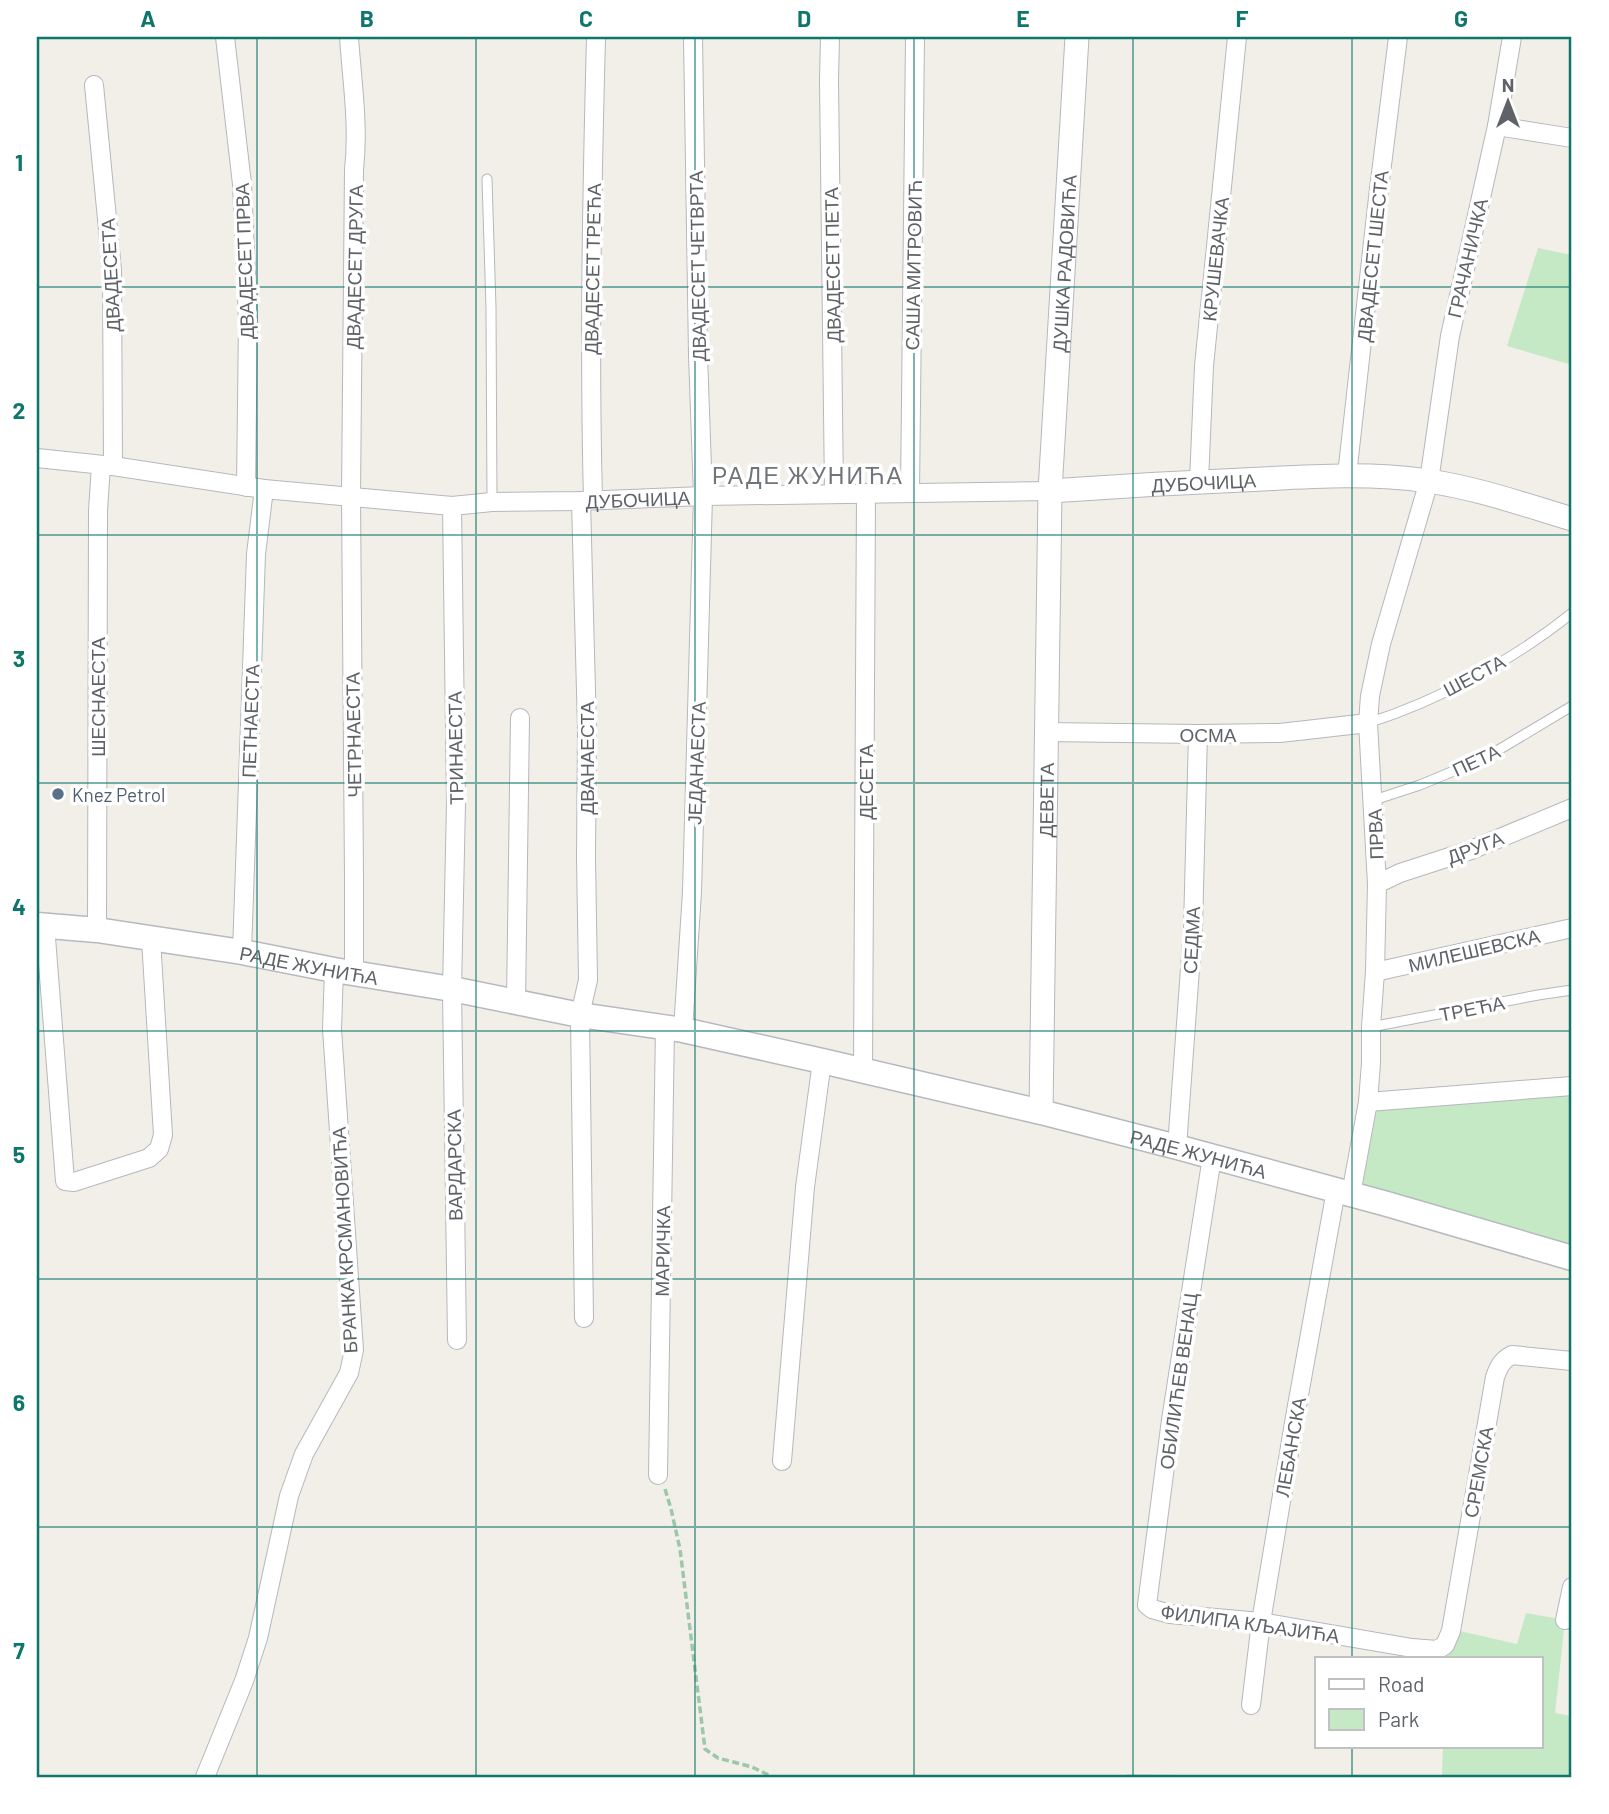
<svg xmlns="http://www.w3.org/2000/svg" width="1609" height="1814" font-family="Barlow,sans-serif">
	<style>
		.green { fill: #c5e8c5 }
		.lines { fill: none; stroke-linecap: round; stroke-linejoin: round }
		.service-casing { stroke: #b5b8bc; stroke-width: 11 }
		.minor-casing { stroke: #b5b8bc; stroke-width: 20 }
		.tertiary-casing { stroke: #b5b8bc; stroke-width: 25 }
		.secondary-casing { stroke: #b6babf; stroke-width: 27 }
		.path { stroke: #9cc7a9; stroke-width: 3.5; stroke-dasharray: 7 3.5; stroke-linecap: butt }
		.service { stroke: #fff; stroke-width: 9 }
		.minor { stroke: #fff; stroke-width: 18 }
		.tertiary { stroke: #fff; stroke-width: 23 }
		.secondary { stroke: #fff; stroke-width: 24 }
		.grid { fill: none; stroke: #0f766e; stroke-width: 2; stroke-opacity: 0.55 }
		.service-dot { fill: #5c6f8a; stroke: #fff; stroke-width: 2.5 }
		.labels { text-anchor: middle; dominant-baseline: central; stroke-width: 7; stroke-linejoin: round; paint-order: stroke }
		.street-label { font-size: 19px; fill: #5f6368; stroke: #fff }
		.service-label { font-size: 19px; fill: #4e5e75; stroke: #fff; text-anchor: start }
		.quarter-label { font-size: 23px; letter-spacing: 2px; fill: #70757a; stroke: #fff }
		.neatline { fill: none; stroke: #0f766e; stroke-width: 2.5 }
		.grid-label { font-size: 23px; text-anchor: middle; font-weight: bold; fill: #0f766e }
	</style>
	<rect width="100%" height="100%" fill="#f1efe8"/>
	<!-- green -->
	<g class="green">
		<path d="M 1538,248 L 1572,255 L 1572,365 L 1507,346 Z"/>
		<path d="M 1572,1090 L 1572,1246 L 1363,1184 L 1368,1102 Z"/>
		<path d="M 1526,1613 L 1565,1620 L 1555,1713 L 1572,1716 L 1572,1777 L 1442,1777 L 1443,1746 L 1541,1746 L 1541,1658 L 1447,1658 L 1455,1630 L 1517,1644 Z"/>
		<path d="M 1127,1774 L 1271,1777 L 1127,1777 Z"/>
	</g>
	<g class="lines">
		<!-- service casing -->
		<g class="service-casing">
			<g id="service">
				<path d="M 487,179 L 491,308 L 492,502"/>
				<path d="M 1368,723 C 1438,701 1515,659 1572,613"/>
				<path d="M 1374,800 L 1420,785 L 1485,758 L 1572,706"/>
				<path d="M 1371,1027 L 1538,995 L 1572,990"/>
			</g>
		</g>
		<!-- minor casing -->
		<g class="minor-casing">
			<g id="minor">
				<path d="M 225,37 L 242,184 L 248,321 L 246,487"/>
				<path d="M 349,37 C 352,82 359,125 354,170 L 351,497 L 354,876 L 354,973"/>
				<path d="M 830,37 L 829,80 L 834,493"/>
				<path d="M 94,85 L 112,270 L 113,466"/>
				<path d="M 1497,126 L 1572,138"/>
				<path id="s1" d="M 37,458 L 113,466 L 264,489 L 452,506 L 492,502 L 581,501 L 703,496 L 1050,491"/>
				<path d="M 1347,475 L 1379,189 L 1398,37"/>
				<path d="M 1199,481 L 1204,366 L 1237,37"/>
				<path d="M 910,493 L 915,37"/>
				<path d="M 593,500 C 589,346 592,191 596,37"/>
				<path d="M 581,501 L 587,729 L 586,858 L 588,980 L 580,1015 L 584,1318"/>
				<path d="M 452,506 L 456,803 L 452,989 L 457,1340"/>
				<path d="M 1046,732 L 1198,734 L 1280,733 L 1368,723"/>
				<path d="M 1377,884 L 1400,873 L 1471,850 L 1572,808"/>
				<path d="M 45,925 L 65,1181 L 74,1182 L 149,1158 L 159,1149 L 163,1135 L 151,939"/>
				<path d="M 97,930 L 98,511 L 101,465"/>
				<path d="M 242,952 L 256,554 L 264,489"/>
				<path d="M 1375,972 L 1572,928"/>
				<path d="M 516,1002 L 520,718"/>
				<path d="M 683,1030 L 692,892 L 703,496 L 698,355 L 693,37"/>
				<path d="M 863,1071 L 866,493"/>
				<path d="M 1368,1102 L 1572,1086"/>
				<path d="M 1177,1147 L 1193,928 L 1198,734"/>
				<path d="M 1212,1157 L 1171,1420 L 1147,1605 L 1152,1609 L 1170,1614 L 1261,1622 L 1412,1648 L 1437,1650 L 1445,1645 L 1451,1631 L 1495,1377 C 1499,1366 1502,1360 1512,1355 L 1572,1361"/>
				<path d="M 1351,1194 L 1368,1102 L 1371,1063 L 1371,1027 L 1375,972 L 1377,884 L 1368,723 L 1370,696 L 1381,644 L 1429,481 L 1450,336 L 1497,126 L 1512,37"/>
				<path d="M 782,1461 L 805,1187 L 822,1061"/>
				<path d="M 658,1475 L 665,1027"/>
				<path d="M 1565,1620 L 1572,1587"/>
				<path d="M 1251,1705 L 1261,1622 L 1295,1417 L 1336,1190"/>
				<path d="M 205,1777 L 244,1681 L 258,1638 L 289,1496 L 304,1454 L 349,1373 L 354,1350 L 332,1029 L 334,970"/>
			</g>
		</g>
		<!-- tertiary casing -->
		<g class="tertiary-casing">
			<g id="tertiary">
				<path id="s2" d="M 1050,491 C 1121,486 1192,482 1263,479 C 1318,476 1373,473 1428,481 C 1477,488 1525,505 1572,519"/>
				<path id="s3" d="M 1041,1112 L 1050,491 L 1077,37"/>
			</g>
		</g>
		<!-- secondary casing -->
		<g class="secondary-casing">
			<g id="secondary">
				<path id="s4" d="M 37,925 L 97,930 L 242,952 L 334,970 L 452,989 L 580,1015 L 683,1030 L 822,1061 L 1041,1112 L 1177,1147 L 1387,1204 L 1572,1258"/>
			</g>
		</g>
		<!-- path -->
		<path class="path" d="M 665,1489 L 671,1509 L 680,1549 L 705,1749 L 718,1758 L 752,1767 L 773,1777"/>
		<!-- service -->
		<use href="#service" class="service"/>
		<!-- minor -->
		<use href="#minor" class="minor"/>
		<!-- tertiary -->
		<use href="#tertiary" class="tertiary"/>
		<!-- secondary -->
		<use href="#secondary" class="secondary"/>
	</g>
	<!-- grid -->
	<path class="grid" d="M 257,37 L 257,1777M 476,37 L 476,1777M 695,37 L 695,1777M 914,37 L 914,1777M 1133,37 L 1133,1777M 1352,37 L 1352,1658M 37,287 L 1572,287M 37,535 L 1572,535M 37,783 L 1572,783M 37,1031 L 1572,1031M 37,1279 L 1572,1279M 37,1527 L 1572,1527M 1352,1746 L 1352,1777"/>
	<!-- markers -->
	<circle class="service-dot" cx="58" cy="794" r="7"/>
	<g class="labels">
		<!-- street labels -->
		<g class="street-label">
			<text transform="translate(1372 256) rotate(-84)">ДВАДЕСЕТ ШЕСТА</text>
			<text transform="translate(1467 258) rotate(-77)">ГРАЧАНИЧКА</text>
			<text transform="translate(1215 259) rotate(-84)">КРУШЕВАЧКА</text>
			<text transform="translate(244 261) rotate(-92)">ДВАДЕСЕТ ПРВА</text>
			<text stroke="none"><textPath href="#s3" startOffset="849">ДУШКА РАДОВИЋА</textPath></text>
			<text transform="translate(832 265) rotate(-91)">ДВАДЕСЕТ ПЕТА</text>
			<text transform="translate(913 265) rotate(-89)">САША МИТРОВИЋ</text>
			<text transform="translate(697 266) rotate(-91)">ДВАДЕСЕТ ЧЕТВРТА</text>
			<text transform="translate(354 267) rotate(-89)">ДВАДЕСЕТ ДРУГА</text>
			<text transform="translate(592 269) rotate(-89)">ДВАДЕСЕТ ТРЕЋА</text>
			<text transform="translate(110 275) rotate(-93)">ДВАДЕСЕТА</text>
			<text stroke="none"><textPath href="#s2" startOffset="154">ДУБОЧИЦА</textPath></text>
			<text stroke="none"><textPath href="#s1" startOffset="604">ДУБОЧИЦА</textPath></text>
			<text transform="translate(1474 675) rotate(-28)">ШЕСТА</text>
			<text transform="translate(97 697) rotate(-90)">ШЕСНАЕСТА</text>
			<text transform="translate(250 721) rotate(-88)">ПЕТНАЕСТА</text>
			<text x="1208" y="734">ОСМА</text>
			<text transform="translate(353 735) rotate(-91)">ЧЕТРНАЕСТА</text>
			<text transform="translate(455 748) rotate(-91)">ТРИНАЕСТА</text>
			<text transform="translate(586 758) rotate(-90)">ДВАНАЕСТА</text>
			<text transform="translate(1476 760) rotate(-25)">ПЕТА</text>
			<text transform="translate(696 763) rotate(-88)">ЈЕДАНАЕСТА</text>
			<text transform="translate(865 782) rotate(-90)">ДЕСЕТА</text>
			<text stroke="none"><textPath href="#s3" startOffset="312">ДЕВЕТА</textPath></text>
			<text transform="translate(1375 834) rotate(-92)">ПРВА</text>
			<text transform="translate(1475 847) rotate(-21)">ДРУГА</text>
			<text transform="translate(1191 940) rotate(-87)">СЕДМА</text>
			<text transform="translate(1474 950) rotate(-13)">МИЛЕШЕВСКА</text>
			<text stroke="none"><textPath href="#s4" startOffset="275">РАДЕ ЖУНИЋА</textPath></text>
			<text transform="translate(1472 1008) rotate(-11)">ТРЕЋА</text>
			<text stroke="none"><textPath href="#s4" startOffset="1185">РАДЕ ЖУНИЋА</textPath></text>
			<text transform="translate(454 1165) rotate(-91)">ВАРДАРСКА</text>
			<text transform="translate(344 1240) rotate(-93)">БРАНКА КРСМАНОВИЋА</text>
			<text transform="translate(662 1251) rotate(-89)">МАРИЧКА</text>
			<text transform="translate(1178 1381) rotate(-82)">ОБИЛИЋЕВ ВЕНАЦ</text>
			<text transform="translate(1290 1447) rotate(-80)">ЛЕБАНСКА</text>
			<text transform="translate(1478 1472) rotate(-80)">СРЕМСКА</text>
			<text transform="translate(1250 1623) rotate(8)">ФИЛИПА КЉАЈИЋА</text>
		</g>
		<!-- service labels -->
		<g class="service-label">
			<text x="72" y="794">Knez Petrol</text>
		</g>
		<!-- quarter labels -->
		<g class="quarter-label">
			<text x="808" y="475">РАДЕ ЖУНИЋА</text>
		</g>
	</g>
	<!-- border -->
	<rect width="1609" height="1814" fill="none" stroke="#ffffff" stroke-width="77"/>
	<!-- legend -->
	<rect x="1315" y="1657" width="228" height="91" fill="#ffffff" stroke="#bfc1c3" stroke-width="2"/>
	<rect x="1329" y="1679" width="35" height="10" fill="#ffffff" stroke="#bfc1c3" stroke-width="2"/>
	<text x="1378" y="1692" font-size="21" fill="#5f6368">Road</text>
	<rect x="1329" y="1709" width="35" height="21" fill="#c5e8c5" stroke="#bfc1c3" stroke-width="2"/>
	<text x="1378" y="1727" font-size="21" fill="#5f6368">Park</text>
	<!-- north arrow -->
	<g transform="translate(1508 102)" stroke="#ffffff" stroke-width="5" paint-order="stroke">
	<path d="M0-5L12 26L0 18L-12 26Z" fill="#5f6368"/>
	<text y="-10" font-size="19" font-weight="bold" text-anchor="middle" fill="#5f6368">N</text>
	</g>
	<rect x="38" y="38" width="1532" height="1738" class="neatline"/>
	<g class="grid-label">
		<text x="148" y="27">A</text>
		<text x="367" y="27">B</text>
		<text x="586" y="27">C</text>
		<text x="804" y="27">D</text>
		<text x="1023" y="27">E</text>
		<text x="1242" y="27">F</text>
		<text x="1461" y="27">G</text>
		<text x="19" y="171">1</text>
		<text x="19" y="419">2</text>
		<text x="19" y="667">3</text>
		<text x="19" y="915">4</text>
		<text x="19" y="1163">5</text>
		<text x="19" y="1411">6</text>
		<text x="19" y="1659">7</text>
	</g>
</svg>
